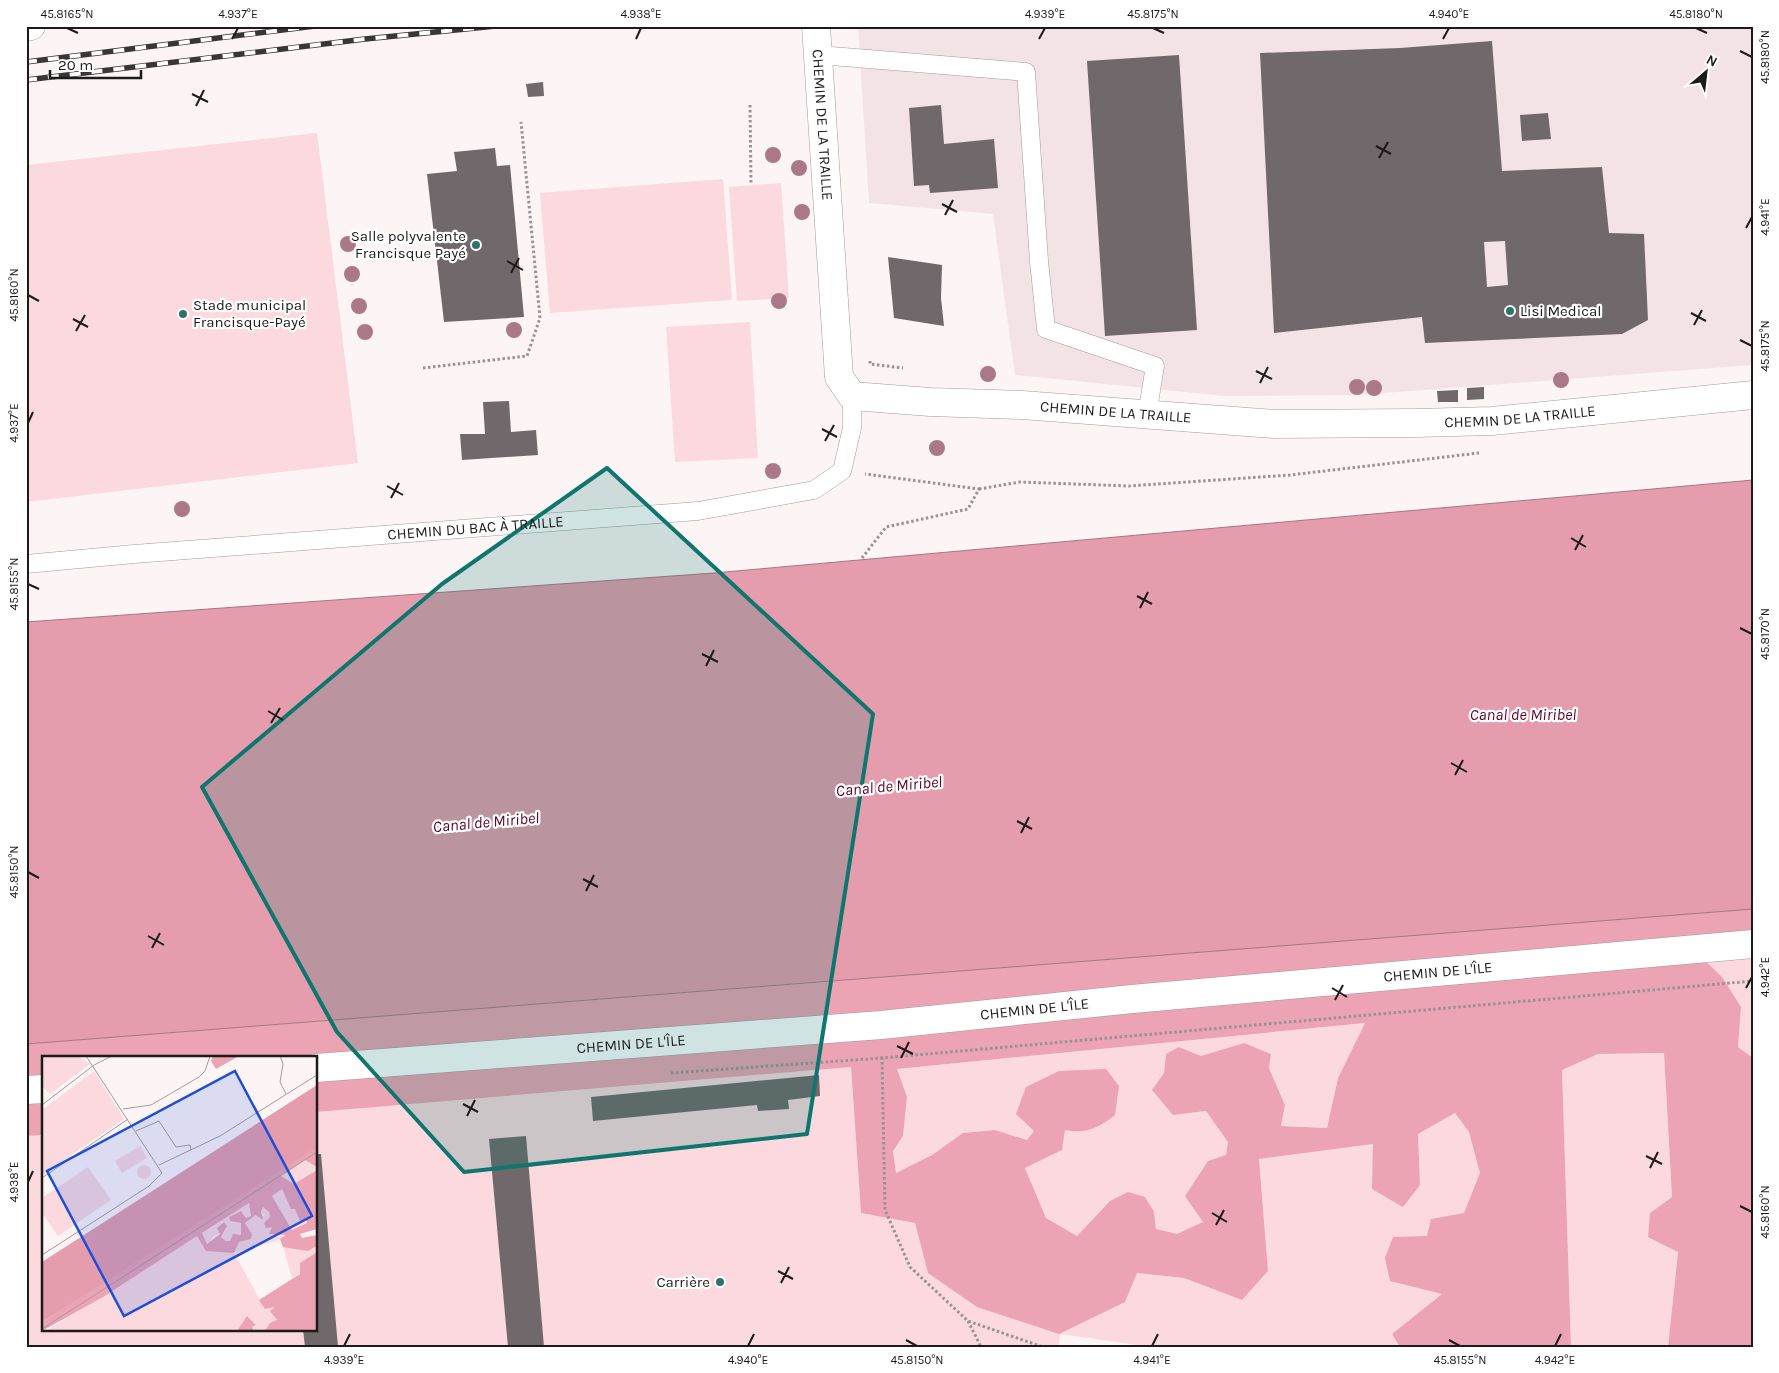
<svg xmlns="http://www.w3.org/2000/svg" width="1779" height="1373" font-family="Karla,sans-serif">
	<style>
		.built { fill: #f4e3e6 }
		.green { fill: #fbd9df }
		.forest { fill: #eca3b3; fill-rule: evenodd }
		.water { fill: #e59dad; stroke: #a97681 }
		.building { fill: #70686a; fill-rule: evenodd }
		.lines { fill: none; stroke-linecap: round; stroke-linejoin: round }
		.service-casing { stroke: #a29a9b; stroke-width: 19 }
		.minor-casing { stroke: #a29a9b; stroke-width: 29 }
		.path { stroke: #999294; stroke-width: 3; stroke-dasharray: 2.5 2.5; stroke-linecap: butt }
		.service { stroke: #fff; stroke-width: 18 }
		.minor { stroke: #fff; stroke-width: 28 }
		.rail-casing { stroke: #3a3637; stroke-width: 5.5 }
		.rail { stroke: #fff; stroke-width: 4; stroke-dasharray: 11; stroke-linecap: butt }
		.tree { fill: #aa7889 }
		.marked { fill: #0f766e; fill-opacity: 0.2; stroke: #0f766e; stroke-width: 4; stroke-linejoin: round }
		.ticks { fill: none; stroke: #1d1a1a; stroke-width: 2 }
		.poi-dot { fill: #2d746d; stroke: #fff; stroke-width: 2 }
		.labels { text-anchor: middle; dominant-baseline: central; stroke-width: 4.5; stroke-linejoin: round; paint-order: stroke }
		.street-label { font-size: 15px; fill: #1d1a1a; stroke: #fff }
		.poi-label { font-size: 15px; fill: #1d1a1a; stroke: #fff; text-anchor: end }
		.water-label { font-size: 16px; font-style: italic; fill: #5c0527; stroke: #fff }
		.inset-road { fill: none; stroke: #a39d9e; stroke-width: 1 }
		.view { fill: #1d4ed8; fill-opacity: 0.15; stroke: #1d4ed8; stroke-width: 2.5 }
		.inset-edge { fill: none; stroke: #1d1a1a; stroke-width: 2.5 }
		.neatline { fill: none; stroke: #1d1a1a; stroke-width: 2 }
		.ticks-label { font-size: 12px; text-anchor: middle; fill: #1d1a1a }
	</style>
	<rect width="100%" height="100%" fill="#fdf4f6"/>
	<!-- built -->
	<path class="built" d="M 858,26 L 1753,26 L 1753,365 L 1358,395 L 1224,396 L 1015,375 L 993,214 L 869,203 Z"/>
	<!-- green -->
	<g class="green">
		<path d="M 317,133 L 358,463 L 26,502 L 26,165 Z"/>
		<path d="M 723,179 L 732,300 L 550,313 L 540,193 Z"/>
		<path d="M 781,183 L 789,298 L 737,301 L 729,187 Z"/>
		<path d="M 750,322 L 758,458 L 675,462 L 666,327 Z"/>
		<path d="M 1753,949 L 1753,1058 L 1738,1047 L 1741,1007 L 1698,954 Z"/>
		<path d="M 1365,1023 L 1338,1078 L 1327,1128 L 1281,1126 L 1285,1105 L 1269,1068 L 1271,1054 L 1244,1043 L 1201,1056 L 1180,1047 L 1166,1054 L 1164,1073 L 1173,1115 L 1206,1111 L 1228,1142 L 1227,1155 L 1204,1222 L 1177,1235 L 1156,1229 L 1154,1212 L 1110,1201 L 1077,1236 L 1046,1218 L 1025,1168 L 1062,1150 L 1064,1130 L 1100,1126 L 1034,1131 L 1027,1140 L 995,1130 L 963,1133 L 932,1155 L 896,1174 L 893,1151 L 903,1136 L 907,1097 L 896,1069 Z"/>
		<path d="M 1664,1053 L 1672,1197 L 1650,1213 L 1678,1251 L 1668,1347 L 1571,1347 L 1562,1070 L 1598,1054 Z"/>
		<path d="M 851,1067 L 861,1213 L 915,1223 L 928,1273 L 1137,1273 L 1184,1278 L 1242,1300 L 1268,1271 L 1259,1159 L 1373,1144 L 1420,1185 L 1418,1134 L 1455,1113 L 1469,1132 L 1481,1173 L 1464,1214 L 1431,1219 L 1442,1294 L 1392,1334 L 1400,1347 L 1152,1347 L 1060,1334 L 1059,1347 L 26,1347 L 26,1136 L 44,1135 L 44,1329 L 316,1329 L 316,1112 Z"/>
	</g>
	<!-- forest -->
	<path class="forest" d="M 1753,877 L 1753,949 L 1698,954 L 1722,977 L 1741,1007 L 1738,1047 L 1753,1058 L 1753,1347 L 1668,1347 L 1678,1252 L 1648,1237 L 1650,1213 L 1672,1197 L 1664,1053 L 1598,1054 L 1562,1070 L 1571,1347 L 1400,1347 L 1392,1334 L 1442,1294 L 1390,1281 L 1385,1258 L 1393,1237 L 1427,1236 L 1431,1219 L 1464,1213 L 1480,1173 L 1469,1132 L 1455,1113 L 1418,1134 L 1420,1185 L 1403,1207 L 1372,1189 L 1373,1144 L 1259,1159 L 1268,1271 L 1242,1300 L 1184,1278 L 1137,1273 L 1125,1302 L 1059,1334 L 977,1307 L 928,1273 L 915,1223 L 861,1213 L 851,1067 L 316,1112 L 316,1057 L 44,1057 L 44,1135 L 26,1136 L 26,1044 L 847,980 L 1381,899 ZM 1365,1023 L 1338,1078 L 1327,1128 L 1281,1126 L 1285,1105 L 1269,1068 L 1271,1054 L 1244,1043 L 1201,1056 L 1179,1047 L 1166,1054 L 1164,1073 L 1152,1090 L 1173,1115 L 1206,1111 L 1228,1142 L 1226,1155 L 1208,1161 L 1185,1196 L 1203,1222 L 1177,1234 L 1156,1229 L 1154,1212 L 1145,1197 L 1128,1192 L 1110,1201 L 1077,1236 L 1046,1218 L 1025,1168 L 1062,1150 L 1065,1130 C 1087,1134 1098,1128 1115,1115 L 1119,1086 L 1106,1069 L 1059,1071 L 1026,1087 L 1016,1114 L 1034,1131 L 1027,1140 L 995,1130 L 963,1133 L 932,1155 L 896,1173 L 893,1151 L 903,1136 L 907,1097 L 897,1069 Z"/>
	<!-- water -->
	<path class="water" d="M 1753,480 L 1753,909 L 26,1044 L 26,622 L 714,573 Z"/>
	<!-- building -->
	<g class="building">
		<path d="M 1492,41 L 1502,171 L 1602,167 L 1609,233 L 1644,234 L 1648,320 L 1622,334 L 1425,343 L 1422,317 L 1274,333 L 1260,53 L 1400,48 ZM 1505,241 L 1508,285 L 1487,287 L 1484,242 Z"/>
		<path d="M 1179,55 L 1197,330 L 1105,336 L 1087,61 Z"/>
		<path d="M 543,82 L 544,96 L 528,97 L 526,84 Z"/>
		<path d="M 941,105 L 944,144 L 994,139 L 998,188 L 930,193 L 929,185 L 914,186 L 909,108 Z"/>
		<path d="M 1548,113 L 1551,139 L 1522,141 L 1520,115 Z"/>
		<path d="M 495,148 L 497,166 L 510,165 L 524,317 L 444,322 L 427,174 L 457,171 L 454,152 Z"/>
		<path d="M 888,257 L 942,265 L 941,298 L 944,326 L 894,318 Z"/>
		<path d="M 1484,387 L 1484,399 L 1467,400 L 1467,388 Z"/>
		<path d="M 1458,390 L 1458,402 L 1438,402 L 1437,391 Z"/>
		<path d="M 509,401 L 511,432 L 536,430 L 538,455 L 462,460 L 460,434 L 485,434 L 483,402 Z"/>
		<path d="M 819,1075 L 820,1096 L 788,1100 L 789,1109 L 758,1111 L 757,1105 L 593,1121 L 591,1097 Z"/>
		<path d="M 526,1136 L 544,1347 L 508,1347 L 489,1139 Z"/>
		<path d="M 316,1154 L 321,1154 L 338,1347 L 305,1347 L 303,1329 L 316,1329 Z"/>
	</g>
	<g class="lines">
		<!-- service casing -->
		<g class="service-casing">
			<g id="service">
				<path d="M 819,55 L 1026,72 L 1039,261 L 1046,329 L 1155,366 L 1147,415"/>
				<path id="s1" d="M 26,564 L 134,554 L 698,511 L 814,490 L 842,471 L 852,428 L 852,396"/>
			</g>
		</g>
		<!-- minor casing -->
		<g class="minor-casing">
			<g id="minor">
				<path id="s2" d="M 816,26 L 839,377 L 852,396 L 930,402 L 1022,405 L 1274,424 L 1416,423 L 1492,421 L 1753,395"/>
				<path d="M 26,27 L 31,26"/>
				<path id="s3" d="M 316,1068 L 881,1025 L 1132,999 L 1753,944"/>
				<path d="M 26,1090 L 44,1089"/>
			</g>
		</g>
		<!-- path -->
		<g class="path">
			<path d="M 750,105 L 751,185"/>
			<path d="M 870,361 L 870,364 L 903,368"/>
			<path d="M 423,368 L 527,356 L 540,318 L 521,122"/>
			<path d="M 979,489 L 1020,482 L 1129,486 L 1290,475 L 1479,453"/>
			<path d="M 862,558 L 886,527 L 968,509 L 979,489 L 865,474"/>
			<path d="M 882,1057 L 885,1210 L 910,1267 L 968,1321 L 1043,1347"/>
			<path d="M 671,1073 L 882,1058 L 1753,981"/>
			<path d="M 968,1321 L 981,1347"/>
		</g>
		<!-- service -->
		<use href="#service" class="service"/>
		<!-- minor -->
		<use href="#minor" class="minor"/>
		<!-- rail casing -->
		<g class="rail-casing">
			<g id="rail">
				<path d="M 26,62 L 315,26"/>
				<path d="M 26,80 L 365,39 L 496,26"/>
			</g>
		</g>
		<!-- rail -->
		<use href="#rail" class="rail"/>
	</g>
	<!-- trees -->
	<g class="tree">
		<circle cx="773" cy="155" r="8"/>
		<circle cx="799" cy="168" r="8"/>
		<circle cx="802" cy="212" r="8"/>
		<circle cx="348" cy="244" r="8"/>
		<circle cx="352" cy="274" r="8"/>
		<circle cx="779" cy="301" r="8"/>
		<circle cx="359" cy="306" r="8"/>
		<circle cx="514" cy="330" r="8"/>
		<circle cx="365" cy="332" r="8"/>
		<circle cx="988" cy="374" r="8"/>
		<circle cx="1561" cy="380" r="8"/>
		<circle cx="1357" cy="387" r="8"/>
		<circle cx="1374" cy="388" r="8"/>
		<circle cx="937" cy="448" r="8"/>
		<circle cx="773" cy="471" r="8"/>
		<circle cx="182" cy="509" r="8"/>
	</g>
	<!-- marked area -->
	<path class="marked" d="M 607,468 L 873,714 L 807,1134 L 464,1172 L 337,1032 L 202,787 L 442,584 Z"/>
	<!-- ticks -->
	<path class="ticks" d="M 67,28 L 78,33M 1153,28 L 1164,33M 1696,28 L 1707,33M 232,39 L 238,28M 636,39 L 641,28M 1039,39 L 1045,28M 1443,39 L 1449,28M 1740,51 L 1752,57M 192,94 L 208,102M 196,106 L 204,90M 1376,146 L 1391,154M 1379,158 L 1388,142M 942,204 L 957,212M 945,215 L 953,200M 1746,228 L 1752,217M 507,261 L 523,270M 511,273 L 519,258M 28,295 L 39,301M 1691,313 L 1706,321M 73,319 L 88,327M 1694,325 L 1702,310M 76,331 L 85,315M 1740,340 L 1752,346M 1256,371 L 1272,379M 1260,383 L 1268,367M 28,423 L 33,412M 822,429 L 837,437M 825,441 L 834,425M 387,486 L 403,495M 391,498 L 399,483M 1571,538 L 1586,547M 1575,550 L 1583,535M 28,584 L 39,589M 1137,596 L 1152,604M 1140,608 L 1148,592M 1740,628 L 1752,634M 702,654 L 718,662M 706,666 L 714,650M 268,711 L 283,720M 271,723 L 280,708M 1451,763 L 1467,772M 1455,775 L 1463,760M 1017,821 L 1032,829M 1021,833 L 1029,817M 28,872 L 39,878M 583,879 L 598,887M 586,891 L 594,875M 148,936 L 164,945M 152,948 L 160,933M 1332,988 L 1347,997M 1746,988 L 1752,977M 1335,1000 L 1343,985M 897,1046 L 913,1054M 901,1058 L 909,1042M 463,1104 L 478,1112M 467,1116 L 475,1100M 1646,1156 L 1662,1164M 1650,1168 L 1658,1152M 28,1182 L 33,1171M 1740,1206 L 1752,1212M 1212,1213 L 1227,1222M 1216,1225 L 1224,1210M 778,1271 L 793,1279M 781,1283 L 789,1267M 906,1340 L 917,1346M 1449,1340 L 1460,1346M 344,1346 L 350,1334M 748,1346 L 754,1334M 1152,1346 L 1158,1334M 1555,1346 L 1561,1334"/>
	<!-- markers -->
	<g class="poi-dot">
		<circle cx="476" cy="245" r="5"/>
		<circle cx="1510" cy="311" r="5"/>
		<circle cx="183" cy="314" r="5"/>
		<circle cx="720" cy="1282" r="5"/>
	</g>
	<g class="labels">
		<!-- street labels -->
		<g class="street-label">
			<text stroke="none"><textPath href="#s2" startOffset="99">CHEMIN DE LA TRAILLE</textPath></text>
			<text stroke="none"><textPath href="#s2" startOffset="639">CHEMIN DE LA TRAILLE</textPath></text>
			<text stroke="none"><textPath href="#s2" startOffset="1044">CHEMIN DE LA TRAILLE</textPath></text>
			<text stroke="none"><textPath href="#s1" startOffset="451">CHEMIN DU BAC À TRAILLE</textPath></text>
			<text stroke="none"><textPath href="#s3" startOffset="1126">CHEMIN DE L'ÎLE</textPath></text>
			<text stroke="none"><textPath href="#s3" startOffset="721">CHEMIN DE L'ÎLE</textPath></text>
			<text stroke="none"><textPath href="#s3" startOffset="316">CHEMIN DE L'ÎLE</textPath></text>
		</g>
		<!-- poi labels -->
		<g class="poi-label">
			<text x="466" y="236">Salle polyvalente<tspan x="466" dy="17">Francisque Payé</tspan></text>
			<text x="193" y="305" text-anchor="start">Stade municipal<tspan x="193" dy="17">Francisque-Payé</tspan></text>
			<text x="1520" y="311" text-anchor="start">Lisi Medical</text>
			<text x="710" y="1282">Carrière</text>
		</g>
		<!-- water labels -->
		<g class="water-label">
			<text x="1523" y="714">Canal de Miribel</text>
			<text transform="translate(889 786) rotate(-5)">Canal de Miribel</text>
			<text transform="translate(486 822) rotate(-5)">Canal de Miribel</text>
		</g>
	</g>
	<!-- overview -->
	<g transform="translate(42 1056)">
		<rect width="275" height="275" fill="#fdf4f6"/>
		<path d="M 0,0 L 36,0 L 48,8 L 8,38 L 0,30 ZM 52,15 L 82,63 L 0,119 L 0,54 ZM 98,90 L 105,102 L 80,117 L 73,105 ZM 263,104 L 272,107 L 275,114 L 252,128 L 238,120 ZM95 116a7 7 0 1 1 14 0a7 7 0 1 1-14 0ZM 46,111 L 69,144 L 16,180 L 0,157 L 0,142 ZM 240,133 L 253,153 L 265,167 L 250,174 L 230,140 ZM 207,146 L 209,160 L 204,162 L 198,155 L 191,159 L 200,168 L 199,179 L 190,180 L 188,185 L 184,185 L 179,181 L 185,172 L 171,181 L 166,189 L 160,178 ZM 221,151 L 227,156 L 232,181 L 244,179 L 244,182 L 192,197 L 223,253 L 234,251 L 236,264 L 225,275 L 212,275 L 210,271 L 214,269 L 205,260 L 195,275 L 4,275 L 155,180 L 170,193 L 202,184 L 210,178 L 203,167 L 215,159 L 222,160 L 219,155 ZM 247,190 L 266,195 L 275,190 L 275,196 L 258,207 L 258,217 L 250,222 L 241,191 Z" fill="#fbd9df"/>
		<path d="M 171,0 L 197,0 L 174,13 L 169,5 ZM 275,87 L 275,111 L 263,104 L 239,120 L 252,128 L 275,114 L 275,173 L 258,178 L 260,182 L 275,179 L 275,190 L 266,195 L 241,191 L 238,183 L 244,179 L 227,178 L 230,171 L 224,172 L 222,167 L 228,161 L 227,156 L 221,151 L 219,155 L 221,164 L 214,159 L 203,167 L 210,178 L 209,183 L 197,186 L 192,197 L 164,195 L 155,180 L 61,241 L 0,275 L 0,266 ZM 240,133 L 249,153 L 253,153 L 258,165 L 264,164 L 265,167 L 250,174 L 230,140 ZM 207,147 L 209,160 L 204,162 L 199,155 L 187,161 L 188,165 L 199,167 L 199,179 L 191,178 L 188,185 L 184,185 L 179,181 L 185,170 L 182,166 L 175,172 L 178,178 L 165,188 L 160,177 ZM 275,196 L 275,275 L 223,275 L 228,267 L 235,264 L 228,255 L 233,251 L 223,253 L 217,244 L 258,218 L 258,207 ZM 205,260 L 214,269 L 210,271 L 212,275 L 195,275 Z" fill="#eca3b3" fill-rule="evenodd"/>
		<path d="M 275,29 L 275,91 L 0,266 L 0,206 Z" fill="#e59dad"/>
		<path class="inset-road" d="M 238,0 L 241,8 L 238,26 L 244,38M 0,49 L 52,9 L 70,0M 81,53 L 109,49 L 157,21 L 163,15 L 168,0M 94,75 L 117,65 L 134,91 L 148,89 L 149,94M 117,109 L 178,80 L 275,19M 0,122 L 86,63M 0,199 L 107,130 L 120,117 L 44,0M 0,273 L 275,96"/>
		<path class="view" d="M 193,15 L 270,160 L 82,260 L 5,115 Z"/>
		<rect width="275" height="275" class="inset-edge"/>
	</g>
	<!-- border -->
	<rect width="1779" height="1373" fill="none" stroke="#ffffff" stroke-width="55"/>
	<!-- north arrow -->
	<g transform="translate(1706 72) rotate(28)" stroke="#ffffff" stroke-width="4" paint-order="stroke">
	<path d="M0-4L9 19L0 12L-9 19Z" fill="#1d1a1a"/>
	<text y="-8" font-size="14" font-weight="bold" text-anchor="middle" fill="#1d1a1a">N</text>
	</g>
	<!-- scale -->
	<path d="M50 70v8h91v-8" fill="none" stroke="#1d1a1a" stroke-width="2.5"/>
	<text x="58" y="70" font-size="15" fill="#1d1a1a" stroke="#ffffff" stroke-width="4" paint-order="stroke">20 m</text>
	<rect x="28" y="28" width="1724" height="1318" class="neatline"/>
	<g class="ticks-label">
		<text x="67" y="18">45.8165°N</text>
		<text x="238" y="18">4.937°E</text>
		<text x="641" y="18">4.938°E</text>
		<text x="1045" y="18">4.939°E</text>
		<text x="1153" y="18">45.8175°N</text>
		<text x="1449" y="18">4.940°E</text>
		<text x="1696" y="18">45.8180°N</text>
		<text transform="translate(1765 57) rotate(-90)" y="4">45.8180°N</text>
		<text transform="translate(1765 217) rotate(-90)" y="4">4.941°E</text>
		<text transform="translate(14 295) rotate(-90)" y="4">45.8160°N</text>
		<text transform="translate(1765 346) rotate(-90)" y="4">45.8175°N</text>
		<text transform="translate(14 423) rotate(-90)" y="4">4.937°E</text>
		<text transform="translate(14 584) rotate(-90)" y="4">45.8155°N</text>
		<text transform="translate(1765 634) rotate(-90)" y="4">45.8170°N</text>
		<text transform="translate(14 872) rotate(-90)" y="4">45.8150°N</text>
		<text transform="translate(1765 977) rotate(-90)" y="4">4.942°E</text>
		<text transform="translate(14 1182) rotate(-90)" y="4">4.938°E</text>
		<text transform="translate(1765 1212) rotate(-90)" y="4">45.8160°N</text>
		<text x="344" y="1364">4.939°E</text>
		<text x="748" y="1364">4.940°E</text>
		<text x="917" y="1364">45.8150°N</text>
		<text x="1152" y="1364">4.941°E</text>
		<text x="1460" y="1364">45.8155°N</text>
		<text x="1555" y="1364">4.942°E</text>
	</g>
</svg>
